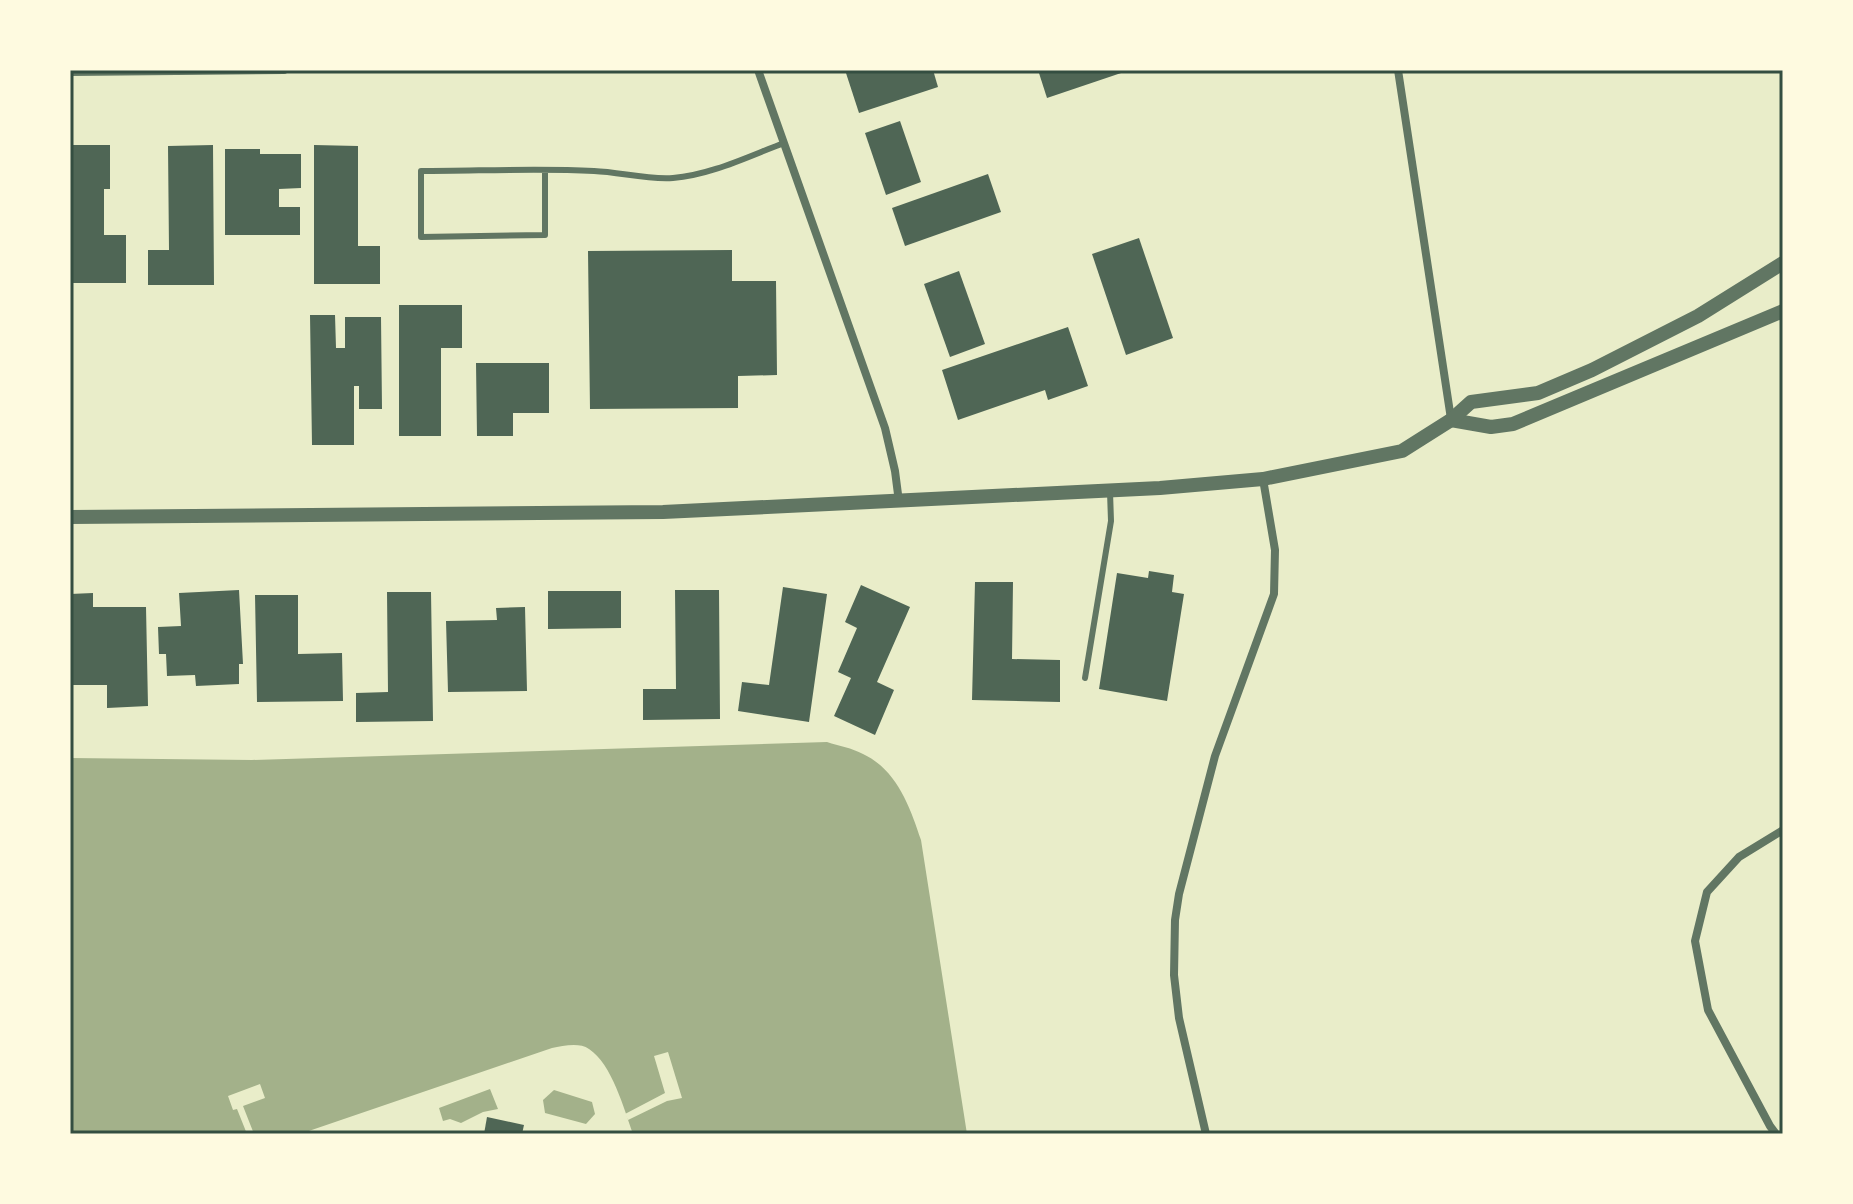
<svg xmlns="http://www.w3.org/2000/svg" width="1853" height="1204" font-family="Overpass,sans-serif">
	<style>
		.water { fill: #a3b18a }
		.pier { fill: #e9edc9 }
		.building { fill: #4f6655 }
		.lines { fill: none; stroke-linecap: round; stroke-linejoin: round }
		.service { stroke: #617663; stroke-width: 6 }
		.minor { stroke: #617663; stroke-width: 8 }
		.tertiary { stroke: #617663; stroke-width: 14 }
		.neatline { fill: none; stroke: #344e41; stroke-width: 3 }
	</style>
	<rect width="100%" height="100%" fill="#e9edc9"/>
	<!-- water -->
	<g class="water">
		<path d="M 827,742 C 839,746 852,748 863,754 C 897,770 910,807 921,840 L 967,1134 L 633,1134 C 624,1109 612,1064 589,1049 C 579,1042 563,1046 552,1048 L 300,1134 L 70,1134 L 70,758 L 252,760 Z"/>
		<path d="M 490,1089 L 498,1109 L 483,1112 L 461,1123 L 450,1119 L 443,1121 L 439,1108 Z"/>
		<path d="M 554,1090 L 592,1102 L 595,1114 L 586,1124 L 545,1113 L 543,1100 Z"/>
	</g>
	<!-- pier -->
	<g class="pier">
		<path d="M 668,1052 L 682,1098 L 667,1101 L 628,1120 L 625,1114 L 665,1093 L 654,1056 Z"/>
		<path d="M 260,1084 L 265,1098 L 243,1106 L 254,1134 L 247,1134 L 237,1109 L 233,1110 L 228,1096 Z"/>
	</g>
	<!-- building -->
	<g class="building">
		<path d="M 845,70 L 933,70 L 938,87 L 859,113 Z"/>
		<path d="M 1038,70 L 1126,70 L 1127,71 L 1047,98 Z"/>
		<path d="M 900,121 L 921,182 L 886,195 L 865,133 Z"/>
		<path d="M 70,145 L 110,145 L 110,189 L 104,189 L 104,235 L 126,235 L 126,283 L 70,283 Z"/>
		<path d="M 213,145 L 214,285 L 148,285 L 148,250 L 169,250 L 168,146 Z"/>
		<path d="M 314,145 L 358,146 L 358,246 L 380,246 L 380,284 L 314,284 Z"/>
		<path d="M 225,149 L 260,149 L 260,154 L 301,154 L 301,188 L 279,189 L 279,207 L 300,207 L 300,235 L 225,235 Z"/>
		<path d="M 988,174 L 1001,212 L 905,246 L 892,208 Z"/>
		<path d="M 1139,238 L 1173,338 L 1126,355 L 1092,254 Z"/>
		<path d="M 732,250 L 732,281 L 776,281 L 777,375 L 738,376 L 738,408 L 590,409 L 588,251 Z"/>
		<path d="M 959,271 L 985,344 L 950,357 L 924,284 Z"/>
		<path d="M 399,305 L 462,305 L 462,348 L 441,348 L 441,436 L 399,436 Z"/>
		<path d="M 310,315 L 335,315 L 336,348 L 345,348 L 345,317 L 381,317 L 382,409 L 359,409 L 359,386 L 354,386 L 354,445 L 312,445 Z"/>
		<path d="M 1068,327 L 1088,386 L 1048,400 L 1045,390 L 958,420 L 942,370 Z"/>
		<path d="M 476,363 L 549,363 L 549,413 L 513,413 L 513,436 L 477,436 Z"/>
		<path d="M 1149,571 L 1174,575 L 1172,592 L 1184,594 L 1167,701 L 1099,689 L 1117,573 L 1148,578 Z"/>
		<path d="M 975,582 L 1013,582 L 1012,659 L 1060,660 L 1060,702 L 972,700 Z"/>
		<path d="M 861,585 L 910,607 L 877,682 L 894,690 L 875,735 L 834,716 L 851,678 L 838,672 L 857,628 L 845,622 Z"/>
		<path d="M 783,587 L 827,594 L 809,722 L 738,711 L 742,682 L 769,685 Z"/>
		<path d="M 239,590 L 243,664 L 239,664 L 239,684 L 196,686 L 195,675 L 167,676 L 166,654 L 159,654 L 158,627 L 181,626 L 179,593 Z"/>
		<path d="M 675,590 L 719,590 L 720,719 L 643,720 L 643,689 L 676,689 Z"/>
		<path d="M 548,591 L 621,591 L 621,628 L 548,629 Z"/>
		<path d="M 387,592 L 431,592 L 433,721 L 356,722 L 356,693 L 388,692 Z"/>
		<path d="M 93,593 L 93,607 L 146,607 L 148,706 L 107,708 L 107,685 L 70,685 L 70,594 Z"/>
		<path d="M 255,595 L 298,595 L 298,654 L 342,653 L 343,701 L 257,702 Z"/>
		<path d="M 525,607 L 527,691 L 448,692 L 446,621 L 497,620 L 496,608 Z"/>
		<path d="M 487,1117 L 524,1125 L 522,1134 L 484,1134 Z"/>
	</g>
	<g class="lines">
		<!-- service -->
		<g class="service">
			<path d="M 545,170 L 545,235 L 421,237 L 421,171 C 479,171 536,168 594,171 C 620,172 647,180 673,178 C 711,175 749,156 784,143"/>
			<path d="M 1085,678 L 1111,521 L 1110,492"/>
		</g>
		<!-- minor -->
		<g class="minor">
			<path d="M 758,70 L 885,428 L 895,471 L 899,502"/>
			<path d="M 1398,70 L 1451,419"/>
			<path d="M 70,72 L 284,70"/>
			<path d="M 1206,1134 L 1179,1018 L 1174,975 L 1175,920 L 1179,894 L 1215,756 L 1274,594 L 1275,550 L 1263,479"/>
			<path d="M 1776,1134 L 1770,1126 L 1708,1010 L 1695,941 L 1707,892 L 1739,857 L 1783,830"/>
		</g>
		<!-- tertiary -->
		<g class="tertiary">
			<path d="M 1451,420 L 1491,427 L 1513,424 L 1783,311"/>
			<path d="M 70,517 L 663,512 L 1160,488 L 1263,479 L 1402,451 L 1451,420 L 1471,402 L 1538,393 L 1592,370 L 1698,316 L 1783,263"/>
		</g>
	</g>
	<!-- border -->
	<rect width="1853" height="1204" fill="none" stroke="#fefae0" stroke-width="144"/>
	<rect x="72" y="72" width="1709" height="1060" class="neatline"/>
</svg>
